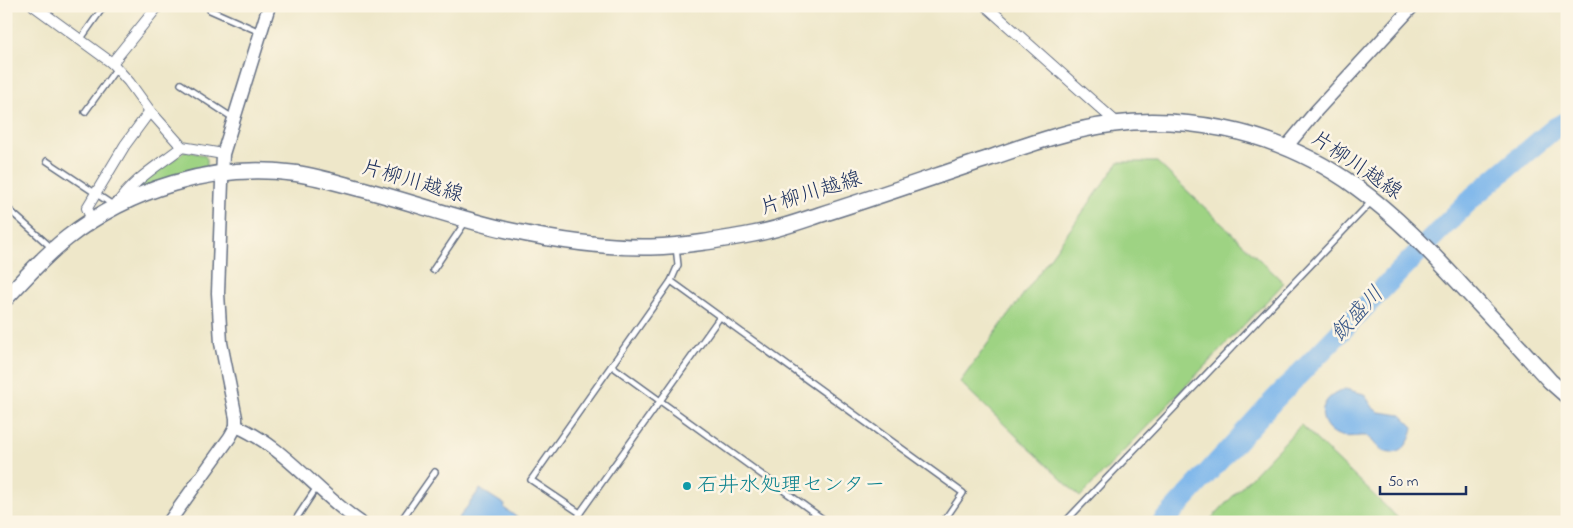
<svg xmlns="http://www.w3.org/2000/svg" width="1573" height="528" font-family="'Indie Flower','Klee One',sans-serif">
	<style>
		.green { fill: #9ed383; stroke: #5c8170 }
		.water { fill: #7ab5eb; stroke: #4a72a4 }
		.lines { fill: none; stroke-linecap: round; stroke-linejoin: round }
		.river { stroke: #7ab5eb; stroke-width: 21 }
		.service-casing { stroke: #656f83; stroke-width: 8 }
		.minor-casing { stroke: #656f83; stroke-width: 12 }
		.tertiary-casing { stroke: #656f83; stroke-width: 15 }
		.secondary-casing { stroke: #656f83; stroke-width: 18 }
		.service { stroke: #fff; stroke-width: 5 }
		.minor { stroke: #fff; stroke-width: 10 }
		.tertiary { stroke: #fff; stroke-width: 12 }
		.secondary { stroke: #fff; stroke-width: 15 }
		.culture-dot { fill: #0f9aa8; stroke: #fcf5e5; stroke-width: 2 }
		.labels { text-anchor: middle; dominant-baseline: central; stroke-width: 5; stroke-linejoin: round; paint-order: stroke }
		.street-label { font-size: 21px; fill: #1b2f5e; stroke: #fcf5e5 }
		.culture-label { font-size: 21px; fill: #0d838f; stroke: #fcf5e5; text-anchor: start }
		.water-label { font-size: 22px; font-style: italic; fill: #385788; stroke: #fcf5e5 }
	</style>
	<rect width="100%" height="100%" fill="#fcf5e5"/>
	<filter id="ink" filterUnits="userSpaceOnUse"><feTurbulence type="fractalNoise" baseFrequency=".02" numOctaves="2"/><feDisplacementMap in="SourceGraphic" scale="10" xChannelSelector="R" yChannelSelector="G"/><feConvolveMatrix kernelMatrix="1 2 1 2 8 2 1 2 1" color-interpolation-filters="sRGB"/></filter>
	<filter id="wash" filterUnits="userSpaceOnUse"><feTurbulence type="fractalNoise" baseFrequency=".0096" numOctaves="4" result="noise"/><feDisplacementMap in="SourceGraphic" scale="20" xChannelSelector="R" yChannelSelector="G"/><feGaussianBlur stdDeviation="1.12" result="paint"/><feColorMatrix in="noise" values="0 0 0 0 0 0 0 0 0 0 0 0 0 0 0 0 0 1.4 0 .05"/><feComposite in="paint" operator="in"/></filter>
	<g filter="url(#wash)">
		<rect width="100%" height="100%" fill="#eee7c9"/>
		<!-- green -->
		<g class="green">
			<path d="M 185,151 L 204,155 L 207,159 L 207,167 L 139,189 L 138,186 Z"/>
			<path d="M 1119,162 L 1157,162 L 1284,283 L 1080,497 L 960,382 Z"/>
			<path d="M 1301,425 L 1402,522 L 1208,522 Z"/>
		</g>
		<!-- water -->
		<g class="water">
			<path d="M 1345,389 L 1364,394 L 1374,409 L 1379,412 L 1401,415 L 1413,427 C 1411,444 1397,462 1379,448 C 1375,445 1372,440 1368,436 C 1359,435 1350,438 1341,436 C 1326,432 1317,415 1326,402 C 1330,395 1339,392 1345,389 Z"/>
			<path d="M 480,489 L 505,505 L 504,508 L 523,522 L 456,522 Z"/>
		</g>
		<g class="lines">
			<!-- river -->
			<path class="river" d="M 1163,522 L 1274,400 L 1436,234 L 1474,196 L 1555,128 L 1567,122"/>
		</g>
	</g>
	<g filter="url(#ink)">
		<g class="lines">
			<!-- service casing -->
			<g class="service-casing">
				<g id="service">
					<path d="M 210,10 L 260,32"/>
					<path d="M 80,40 L 104,6"/>
					<path d="M 181,84 L 233,118"/>
					<path d="M 85,112 L 116,69"/>
					<path d="M 47,161 L 113,205"/>
					<path d="M 6,207 L 53,249"/>
					<path d="M 433,270 L 466,221"/>
					<path d="M 671,281 L 963,493 L 943,522"/>
					<path d="M 612,366 L 827,522"/>
					<path d="M 580,513 L 720,317"/>
					<path d="M 294,522 L 317,487"/>
					<path d="M 400,522 L 435,472"/>
					<path d="M 576,522 L 580,513 L 531,480 L 671,281 L 678,265 L 676,247"/>
					<path d="M 1065,522 L 1372,201"/>
				</g>
			</g>
			<!-- minor casing -->
			<g class="minor-casing">
				<g id="minor">
					<path d="M 34,6 L 112,63 L 129,82 L 150,111 L 182,147 L 223,154"/>
					<path d="M 986,6 L 1117,123"/>
					<path d="M 112,63 L 158,6"/>
					<path d="M 116,206 C 132,180 159,165 182,147"/>
					<path d="M 92,220 L 87,208 L 125,145 L 150,111"/>
				</g>
			</g>
			<!-- tertiary casing -->
			<g class="tertiary-casing">
				<g id="tertiary">
					<path d="M 1287,146 L 1317,110 L 1413,6"/>
					<path d="M 236,426 C 284,446 317,493 360,522"/>
					<path d="M 169,522 L 230,437 L 236,426 L 236,418 L 221,343 L 218,293 L 223,154 L 269,6"/>
				</g>
			</g>
			<!-- secondary casing -->
			<g class="secondary-casing">
				<path id="secondary" d="M 6,298 C 26,277 44,256 67,238 C 129,189 213,163 292,173 C 311,175 331,181 350,186 C 403,199 454,218 507,230 C 554,240 604,248 651,247 C 686,246 720,240 753,234 C 776,230 798,222 819,215 C 877,197 933,177 990,158 C 1030,144 1071,129 1114,124 C 1150,119 1189,122 1225,129 C 1329,150 1393,211 1463,287 C 1492,318 1521,349 1550,381 L 1567,396"/>
			</g>
			<!-- service -->
			<use href="#service" class="service"/>
			<!-- minor -->
			<use href="#minor" class="minor"/>
			<!-- tertiary -->
			<use href="#tertiary" class="tertiary"/>
			<!-- secondary -->
			<use href="#secondary" class="secondary"/>
		</g>
	</g>
	<!-- markers -->
	<circle class="culture-dot" cx="687" cy="486" r="5"/>
	<g class="labels">
		<!-- street labels -->
		<g class="street-label">
			<text transform="translate(1356 166) rotate(34)">片柳川越線</text>
			<text transform="translate(412 182) rotate(16)">片柳川越線</text>
			<text transform="translate(811 194) rotate(-17)">片柳川越線</text>
		</g>
		<!-- culture labels -->
		<g class="culture-label">
			<text x="697" y="486">石井水処理センター</text>
		</g>
		<!-- water labels -->
		<g class="water-label">
			<text transform="translate(1358 315) rotate(-47)">飯盛川</text>
		</g>
	</g>
	<!-- margin -->
	<rect width="1573" height="528" fill="none" stroke="#fcf5e5" stroke-width="25"/>
	<!-- scale -->
	<path d="M1380 486v8h86v-8" fill="none" stroke="#1b2f5e" stroke-width="2.5"/>
	<text x="1388" y="486" font-size="15" fill="#1b2f5e" stroke="#fcf5e5" stroke-width="4" paint-order="stroke">50 m</text>
</svg>
